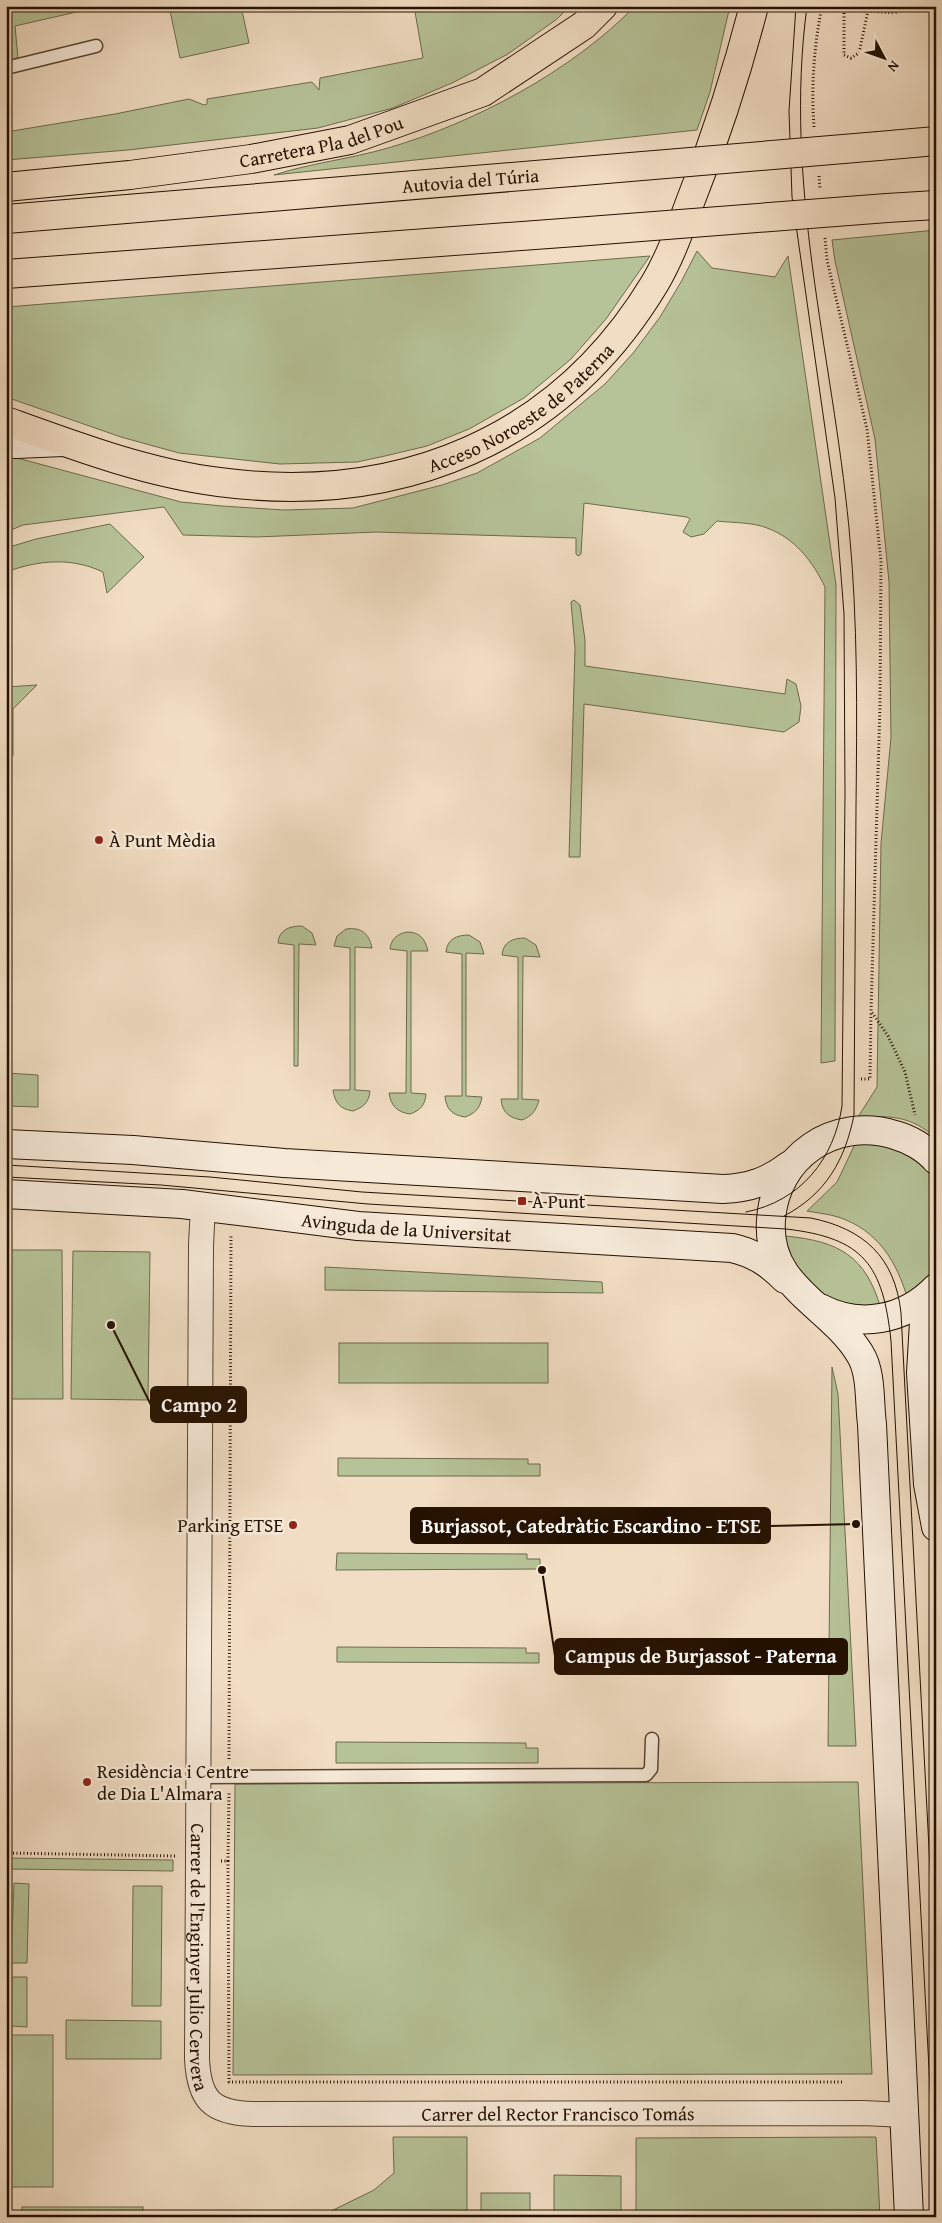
<svg xmlns="http://www.w3.org/2000/svg" width="942" height="2223" font-family="'Gentium Book Plus',serif">
	<style>
		.green { fill: #b6c297; stroke: #6d6a4c }
		.lines { fill: none; stroke-linecap: round; stroke-linejoin: round }
		.lane-casing { stroke: #574431; stroke-width: 15 }
		.street-casing { stroke: #574431; stroke-width: 26 }
		.secondary-casing { stroke: #241100; stroke-width: 30 }
		.primary-casing { stroke: #241100; stroke-width: 30 }
		.highway-casing { stroke: #241100; stroke-width: 30 }
		.path { stroke: #241100; stroke-width: 3; stroke-dasharray: 1 2.5; stroke-linecap: butt }
		.lane { stroke: #f6e9d8; stroke-width: 12 }
		.street { stroke: #f6e9d8; stroke-width: 24 }
		.secondary { stroke: #f6e9d8; stroke-width: 28 }
		.primary { stroke: #f1ddc3; stroke-width: 28 }
		.highway { stroke: #f1ddc3; stroke-width: 28 }
		.tram { stroke: #241100; stroke-width: 1 }
		.highway-bridge-casing { stroke: #241100; stroke-width: 30; stroke-linecap: butt }
		.highway-bridge { stroke: #f1ddc3; stroke-width: 28 }
		.poi-dot { fill: #8f2418; stroke: #f6e9d8; stroke-width: 2 }
		.labels { text-anchor: middle; dominant-baseline: central; stroke-width: 5; stroke-linejoin: round; paint-order: stroke }
		.street-label { font-size: 19px; fill: #241100; stroke: #f6e9d8 }
		.poi-label { font-size: 19px; fill: #241100; stroke: #f6e9d8; text-anchor: start }
		.leader { fill: none; stroke: #241100; stroke-width: 2 }
		.callout-dot { fill: #241100; stroke: #f6e9d8; stroke-width: 2 }
		.callout { fill: #241100; stroke: #241100; stroke-width: 2 }
		.callout-label { font-size: 20px; text-anchor: middle; font-weight: bold; fill: #fff }
	</style>
	<rect width="100%" height="100%" fill="#f1ddc3"/>
	<filter id="stains"><feTurbulence type="fractalNoise" baseFrequency=".004" numOctaves="4"/><feColorMatrix values="0 0 0 0 .2 0 0 0 0 .09 0 0 0 0 .02 0 0 0 .5 -.17"/></filter>
	<radialGradient id="worn" r=".72"><stop offset=".6" stop-color="#630" stop-opacity="0"/><stop offset="1" stop-color="#630" stop-opacity=".3"/></radialGradient>
	<!-- green -->
	<g class="green">
		<path d="M 6,6 L 103,6 L 15,26 L 18,58 L 6,61 Z"/>
		<path d="M 169,6 L 241,6 L 249,43 L 180,58 Z"/>
		<path d="M 414,6 L 570,6 L 557,19 L 508,54 L 452,83 L 393,108 L 318,128 L 128,150 L 6,160 L 6,132 L 115,114 L 189,99 L 204,105 L 207,104 L 207,99 L 312,82 L 319,90 L 320,78 L 423,58 Z"/>
		<path d="M 635,6 L 730,6 L 710,92 L 697,130 L 274,175 C 311,163 350,159 388,148 C 474,123 572,71 635,6 Z"/>
		<path d="M 936,230 L 936,1138 C 910,1115 890,1116 858,1117 L 877,1087 L 881,843 L 891,738 L 889,582 L 875,439 L 835,261 L 832,240 Z"/>
		<path d="M 697,251 L 712,268 L 775,277 L 788,256 L 836,585 L 835,1061 L 821,1063 L 825,587 C 813,562 795,538 767,528 C 753,522 733,523 717,521 L 704,534 L 691,537 L 683,532 L 690,519 L 687,517 L 584,503 L 581,554 L 578,556 L 576,554 L 576,538 L 376,532 L 257,537 L 183,535 L 164,507 L 23,525 L 6,532 L 6,455 L 181,502 L 222,506 L 284,510 L 353,508 L 442,485 L 477,473 L 540,438 L 605,384 L 634,352 L 660,317 L 681,282 Z"/>
		<path d="M 650,256 L 606,319 L 571,359 L 524,398 L 469,429 L 427,446 L 385,456 L 357,462 L 280,464 L 179,453 L 121,437 L 6,397 L 6,307 Z"/>
		<path d="M 110,524 L 144,557 L 107,593 L 103,572 C 71,557 39,560 6,572 L 6,548 L 36,539 Z"/>
		<path d="M 574,600 L 580,605 L 585,640 L 585,666 L 785,694 L 787,679 L 796,684 L 801,706 L 799,722 L 784,732 L 584,704 L 580,857 L 569,857 L 575,648 L 571,602 Z"/>
		<path d="M 37,685 L 13,709 L 13,756 L 6,763 L 6,687 Z"/>
		<path d="M 302,926 L 312,933 L 316,945 L 299,944 L 298,1066 L 294,1066 L 294,945 L 278,943 C 279,930 289,926 302,926 Z"/>
		<path d="M 346,929 C 361,927 369,933 372,948 L 355,947 L 355,1090 L 370,1091 C 369,1102 364,1107 353,1111 C 340,1109 335,1103 333,1090 L 350,1090 L 350,948 L 334,946 L 337,936 Z"/>
		<path d="M 407,932 C 420,932 425,939 428,951 L 411,951 L 411,1093 L 426,1094 C 425,1105 421,1110 410,1114 C 397,1112 391,1106 389,1093 L 406,1093 L 407,951 L 390,949 C 391,939 397,934 407,932 Z"/>
		<path d="M 469,935 L 480,942 L 484,954 L 466,953 L 466,1096 L 482,1097 C 480,1108 476,1113 465,1117 C 452,1115 446,1109 445,1096 L 462,1096 L 462,954 L 446,952 C 447,939 457,935 469,935 Z"/>
		<path d="M 525,938 L 536,945 L 540,957 L 523,956 L 522,1099 L 539,1100 C 536,1111 532,1116 522,1120 C 509,1118 502,1112 501,1099 L 518,1099 L 518,957 L 502,955 C 503,942 513,938 525,938 Z"/>
		<path d="M 6,1073 L 38,1075 L 38,1107 L 6,1106 Z"/>
		<path d="M 856,1142 C 886,1143 918,1152 936,1178 L 936,1275 L 908,1300 C 897,1262 878,1230 838,1217 C 829,1214 817,1213 807,1211 L 837,1182 Z"/>
		<path d="M 785,1236 C 839,1241 866,1256 881,1309 L 831,1302 L 803,1279 L 787,1250 Z"/>
		<path d="M 6,1250 L 62,1250 L 63,1399 L 6,1399 Z"/>
		<path d="M 73,1251 L 150,1252 L 148,1400 L 71,1399 Z"/>
		<path d="M 325,1267 L 602,1282 L 603,1293 L 325,1290 Z"/>
		<rect x="339" y="1343" width="209" height="40"/>
		<path d="M 832,1367 L 838,1394 L 856,1746 L 828,1746 Z"/>
		<path d="M 338,1458 L 528,1459 L 528,1464 L 540,1464 L 540,1476 L 338,1476 Z"/>
		<path d="M 933,1545 L 936,1549 L 936,1664 Z"/>
		<path d="M 337,1553 L 527,1554 L 527,1559 L 540,1559 L 540,1569 L 336,1570 Z"/>
		<path d="M 337,1647 L 526,1648 L 526,1653 L 539,1653 L 539,1663 L 337,1662 Z"/>
		<path d="M 336,1742 L 526,1743 L 526,1748 L 538,1748 L 538,1763 L 336,1763 Z"/>
		<path d="M 858,1782 L 872,2074 L 233,2075 L 235,1784 Z"/>
		<path d="M 6,1858 L 173,1860 L 173,1871 L 6,1869 Z"/>
		<path d="M 14,1883 L 29,1884 L 27,1963 L 11,1963 Z"/>
		<path d="M 133,1886 L 162,1886 L 161,2006 L 132,2006 Z"/>
		<path d="M 12,1977 L 27,1977 L 27,2027 L 11,2026 Z"/>
		<path d="M 66,2020 L 161,2021 L 161,2059 L 66,2059 Z"/>
		<rect x="6" y="2035" width="47" height="152"/>
		<path d="M 393,2137 L 467,2137 L 467,2217 L 319,2217 L 374,2190 L 394,2173 Z"/>
		<path d="M 876,2137 L 880,2217 L 636,2217 L 636,2138 Z"/>
		<path d="M 554,2175 L 621,2176 L 621,2217 L 554,2217 Z"/>
		<rect x="481" y="2193" width="49" height="24"/>
		<rect x="22" y="2207" width="121" height="10"/>
	</g>
	<g class="lines">
		<!-- lane casing -->
		<g class="lane-casing">
			<g id="lane">
				<path d="M 6,68 L 96,46"/>
				<path d="M 199,1777 L 646,1775 L 651,1769 L 652,1739"/>
			</g>
		</g>
		<!-- street casing -->
		<g class="street-casing">
			<g id="street">
				<path id="s1" d="M 203,1206 L 201,1245 L 197,2059 C 199,2100 212,2113 253,2114 L 863,2113 L 905,2115"/>
			</g>
		</g>
		<!-- secondary casing -->
		<g class="secondary-casing">
			<g id="secondary">
				<path d="M 6,442 L 16,444 L 63,442"/>
				<path d="M 6,1144 L 133,1150 L 284,1163 L 723,1189 C 750,1188 769,1181 790,1165"/>
				<path id="s2" d="M 6,1194 L 182,1204 L 358,1226 L 732,1248 C 754,1253 769,1263 785,1279"/>
				<path d="M 936,1295 L 924,1322 L 921,1373 L 928,1484 L 936,1527"/>
				<path d="M 820,1308 C 860,1329 905,1320 936,1288"/>
				<path d="M 909,2217 L 872,1424 C 869,1403 872,1373 860,1354 C 831,1305 766,1288 771,1220 C 775,1157 834,1116 895,1135 C 909,1139 926,1148 936,1160"/>
			</g>
		</g>
		<!-- primary casing -->
		<g class="primary-casing">
			<g id="primary">
				<path id="s3" d="M 6,187 L 130,175 L 251,159 L 350,140 L 483,92 L 584,25 L 603,6"/>
				<path id="s4" d="M 6,421 C 75,446 147,473 219,482 C 400,506 560,441 655,283 C 671,256 681,226 692,197 C 717,134 737,72 754,6"/>
			</g>
		</g>
		<!-- highway casing -->
		<g class="highway-casing">
			<g id="highway">
				<path d="M 879,146 L 936,141"/>
				<path d="M 887,208 L 936,205"/>
				<path id="s5" d="M 6,219 L 571,172"/>
				<path d="M 6,274 L 576,232"/>
			</g>
		</g>
		<!-- path -->
		<g class="path">
			<path d="M 844,6 L 844,55 L 851,58 L 859,53 L 869,6"/>
			<path d="M 822,8 L 895,13 L 903,6"/>
			<path d="M 814,127 C 811,87 814,46 822,6"/>
			<path d="M 819,176 L 820,189"/>
			<path d="M 825,238 L 827,260 L 867,429 L 881,561 L 880,705 L 871,1011 L 888,1036 L 905,1072 L 915,1115"/>
			<path d="M 861,1079 L 870,1079 L 871,1011"/>
			<path d="M 229,1759 L 231,1235"/>
			<path d="M 6,1853 L 175,1856"/>
			<path d="M 221,1861 L 228,1861 L 229,2082 L 843,2082"/>
			<path d="M 228,1861 L 229,1793"/>
		</g>
		<!-- lane -->
		<use href="#lane" class="lane"/>
		<!-- street -->
		<use href="#street" class="street"/>
		<!-- secondary -->
		<use href="#secondary" class="secondary"/>
		<!-- primary -->
		<use href="#primary" class="primary"/>
		<!-- highway -->
		<use href="#highway" class="highway"/>
		<!-- tram -->
		<g class="tram">
			<path d="M 6,1165 L 210,1177 L 362,1192 L 811,1218 C 864,1229 895,1257 901,1313 L 936,1982"/>
			<path d="M 6,1177 L 161,1185 L 368,1204 L 786,1229 C 864,1238 883,1265 891,1341 L 936,2203"/>
			<path d="M 746,1212 C 801,1201 834,1159 842,1106 L 845,793 L 844,614 L 835,498 L 792,197 L 789,111 L 796,6"/>
			<path d="M 784,1216 C 826,1194 845,1160 854,1115 C 855,1012 855,910 856,807 C 857,714 858,621 849,528 C 832,352 783,185 807,6"/>
		</g>
		<!-- highway-bridge casing -->
		<g class="highway-bridge-casing">
			<g id="highway-bridge">
				<path d="M 571,172 L 879,146"/>
				<path d="M 576,232 L 887,208"/>
			</g>
		</g>
		<!-- highway-bridge -->
		<use href="#highway-bridge" class="highway-bridge"/>
	</g>
	<!-- markers -->
	<g class="poi-dot">
		<circle cx="99" cy="840" r="5"/>
		<rect x="517" y="1196" width="10" height="10" rx="2.5"/>
		<circle cx="293" cy="1525" r="5"/>
		<circle cx="87" cy="1782" r="5"/>
	</g>
	<g class="labels">
		<!-- street labels -->
		<g class="street-label">
			<text stroke="none"><textPath href="#s3" startOffset="319">Carretera Pla del Pou</textPath></text>
			<text stroke="none"><textPath href="#s5" startOffset="466">Autovia del Túria</textPath></text>
			<text stroke="none"><textPath href="#s4" startOffset="544">Acceso Noroeste de Paterna</textPath></text>
			<text stroke="none"><textPath href="#s2" startOffset="402">Avinguda de la Universitat</textPath></text>
			<text stroke="none"><textPath href="#s1" startOffset="751">Carrer de l'Enginyer Julio Cervera</textPath></text>
			<text stroke="none"><textPath href="#s1" startOffset="1249">Carrer del Rector Francisco Tomás</textPath></text>
		</g>
		<!-- poi labels -->
		<g class="poi-label">
			<text x="109" y="840">À Punt Mèdia</text>
			<text x="532" y="1201">À Punt</text>
			<text x="283" y="1525" text-anchor="end">Parking ETSE</text>
			<text x="97" y="1771">Residència i Centre<tspan x="97" dy="22">de Dia L'Almara</tspan></text>
		</g>
	</g>
	<!-- callouts -->
	<path class="leader" d="M111 1325L151 1405M856 1524L770 1526M542 1570L555 1656"/>
	<g class="callout-dot">
		<circle cx="111" cy="1325" r="5"/>
		<circle cx="856" cy="1524" r="5"/>
		<circle cx="542" cy="1570" r="5"/>
	</g>
	<g class="callout">
		<rect x="151" y="1387" width="95" height="35" rx="5"/>
		<rect x="411" y="1508" width="359" height="35" rx="5"/>
		<rect x="555" y="1639" width="292" height="35" rx="5"/>
	</g>
	<g class="callout-label">
		<text x="199" y="1412">Campo 2</text>
		<text x="591" y="1533">Burjassot, Catedràtic Escardino - ETSE</text>
		<text x="701" y="1663">Campus de Burjassot - Paterna</text>
	</g>
	<!-- margin -->
	<rect width="942" height="2223" fill="none" stroke="#f1ddc3" stroke-width="25"/>
	<rect x="8" y="8" width="927" height="2208" fill="none" stroke="#241100" stroke-width="2.5"/>
	<rect x="12" y="12" width="917" height="2198" fill="none" stroke="#241100"/>
	<!-- north arrow -->
	<g transform="translate(884 58) rotate(131)" stroke="#f6e9d8" stroke-width="4" paint-order="stroke">
	<path d="M0-4L9 19L0 12L-9 19Z" fill="#241100"/>
	<text y="-8" font-size="14" font-weight="bold" text-anchor="middle" fill="#241100">N</text>
	</g>
	<rect width="100%" height="100%" filter="url(#stains)"/>
	<rect width="100%" height="100%" fill="url(#worn)"/>
</svg>
